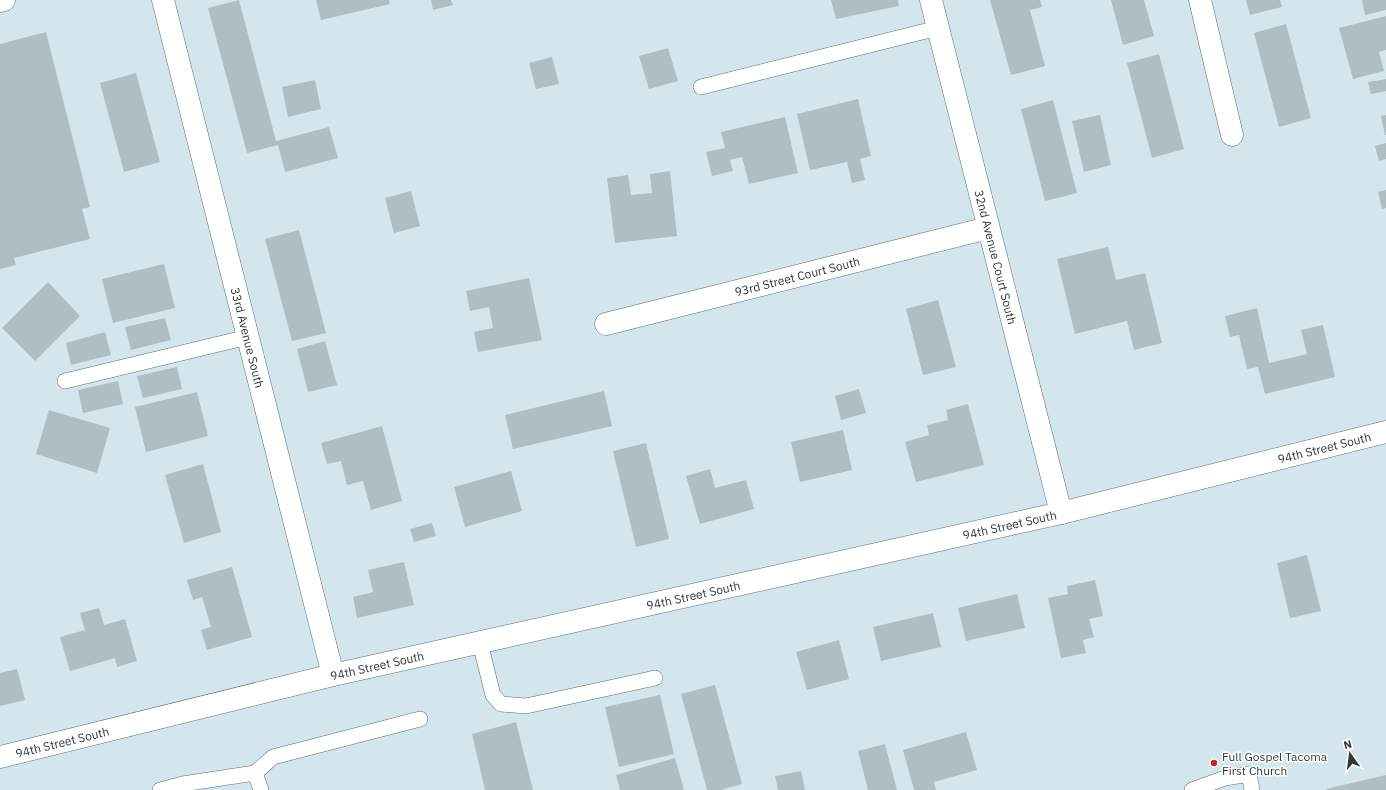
<svg xmlns="http://www.w3.org/2000/svg" width="1386" height="790" font-family="'IBM Plex Sans',sans-serif">
	<style>
		.building { fill: #adbfc5 }
		.lines { fill: none; stroke-linecap: round; stroke-linejoin: round }
		.service-casing { stroke: #5c6d72; stroke-width: 16 }
		.minor-casing { stroke: #5c6d72; stroke-width: 23 }
		.service { stroke: #fff; stroke-width: 15 }
		.minor { stroke: #fff; stroke-width: 22 }
		.poi-dot { fill: #bb2b30; stroke: #fff; stroke-width: 1.5 }
		.labels { text-anchor: middle; dominant-baseline: central; stroke-width: 3; stroke-linejoin: round; paint-order: stroke }
		.street-label { font-size: 12px; fill: #2f3739; stroke: #fff }
		.poi-label { font-size: 12px; fill: #2f3739; stroke: #fff; text-anchor: start }
	</style>
	<rect width="100%" height="100%" fill="#d4e6ed"/>
	<!-- building -->
	<g class="building">
		<path d="M 239,0 L 276,141 L 329,127 L 338,158 L 285,172 L 278,145 L 247,153 L 208,8 Z"/>
		<path d="M 316,0 L 389,0 L 390,4 L 321,20 Z"/>
		<path d="M 431,0 L 451,0 L 453,5 L 433,10 Z"/>
		<path d="M 831,0 L 898,0 L 899,6 L 836,19 Z"/>
		<path d="M 990,0 L 1040,0 L 1042,7 L 1030,10 L 1045,66 L 1011,75 Z"/>
		<path d="M 1111,0 L 1144,0 L 1154,36 L 1123,45 Z"/>
		<path d="M 1246,0 L 1280,0 L 1282,7 L 1250,15 Z"/>
		<path d="M 1362,0 L 1386,0 L 1386,10 L 1365,15 Z"/>
		<path d="M 1386,16 L 1386,50 L 1379,52 L 1384,71 L 1353,79 L 1339,28 Z"/>
		<path d="M 1286,24 L 1311,118 L 1279,127 L 1254,33 Z"/>
		<path d="M 46,32 L 90,207 L 82,209 L 90,239 L 14,258 L 16,265 L 0,269 L 0,44 Z"/>
		<path d="M 668,48 L 678,81 L 649,89 L 639,56 Z"/>
		<path d="M 1159,54 L 1184,149 L 1152,158 L 1127,63 Z"/>
		<path d="M 552,57 L 559,84 L 536,89 L 529,63 Z"/>
		<path d="M 136,73 L 160,162 L 124,172 L 100,83 Z"/>
		<path d="M 1386,79 L 1386,91 L 1371,94 L 1368,82 Z"/>
		<path d="M 315,80 L 321,109 L 288,117 L 282,87 Z"/>
		<path d="M 858,99 L 871,156 L 860,159 L 865,180 L 852,183 L 847,162 L 810,170 L 797,114 Z"/>
		<path d="M 1053,100 L 1077,193 L 1045,201 L 1021,109 Z"/>
		<path d="M 1100,115 L 1111,165 L 1084,172 L 1072,121 Z"/>
		<path d="M 1386,115 L 1386,135 L 1385,135 L 1381,116 Z"/>
		<path d="M 785,117 L 798,173 L 749,184 L 742,157 L 730,160 L 733,171 L 712,176 L 706,152 L 725,148 L 721,132 Z"/>
		<path d="M 1386,143 L 1386,159 L 1379,161 L 1375,146 Z"/>
		<path d="M 670,171 L 677,236 L 615,243 L 607,178 L 628,175 L 631,195 L 652,193 L 650,174 Z"/>
		<path d="M 1386,190 L 1386,208 L 1382,209 L 1378,192 Z"/>
		<path d="M 411,191 L 420,226 L 394,233 L 385,198 Z"/>
		<path d="M 299,230 L 326,333 L 292,341 L 265,239 Z"/>
		<path d="M 1108,247 L 1116,280 L 1145,273 L 1162,343 L 1134,350 L 1127,321 L 1075,334 L 1057,259 Z"/>
		<path d="M 164,264 L 175,308 L 113,323 L 102,279 Z"/>
		<path d="M 529,278 L 542,340 L 478,352 L 474,332 L 493,328 L 489,307 L 470,311 L 466,291 Z"/>
		<path d="M 48,282 L 80,316 L 35,361 L 2,328 Z"/>
		<path d="M 938,300 L 956,367 L 923,375 L 906,309 Z"/>
		<path d="M 1257,308 L 1269,363 L 1307,354 L 1301,330 L 1323,325 L 1335,377 L 1265,394 L 1258,367 L 1247,369 L 1239,335 L 1230,337 L 1225,316 Z"/>
		<path d="M 165,318 L 171,340 L 131,350 L 125,327 Z"/>
		<path d="M 105,332 L 111,355 L 71,365 L 66,343 Z"/>
		<path d="M 325,341 L 337,385 L 308,392 L 297,349 Z"/>
		<path d="M 177,367 L 182,389 L 143,398 L 137,376 Z"/>
		<path d="M 118,381 L 123,404 L 83,413 L 78,390 Z"/>
		<path d="M 859,389 L 866,413 L 841,420 L 835,396 Z"/>
		<path d="M 604,391 L 612,426 L 513,449 L 505,415 Z"/>
		<path d="M 197,392 L 208,436 L 146,452 L 135,407 Z"/>
		<path d="M 968,404 L 984,465 L 916,482 L 905,442 L 929,435 L 927,425 L 948,420 L 946,410 Z"/>
		<path d="M 49,410 L 110,428 L 97,473 L 36,454 Z"/>
		<path d="M 382,426 L 402,501 L 371,510 L 363,481 L 347,485 L 341,461 L 327,464 L 321,443 Z"/>
		<path d="M 843,430 L 852,470 L 800,482 L 791,442 Z"/>
		<path d="M 646,443 L 669,539 L 636,547 L 613,451 Z"/>
		<path d="M 203,464 L 221,532 L 184,543 L 165,475 Z"/>
		<path d="M 710,469 L 715,488 L 746,480 L 754,509 L 700,524 L 686,476 Z"/>
		<path d="M 511,471 L 522,511 L 465,527 L 454,487 Z"/>
		<path d="M 432,523 L 436,536 L 414,542 L 410,529 Z"/>
		<path d="M 1307,555 L 1321,611 L 1290,618 L 1277,563 Z"/>
		<path d="M 404,562 L 414,605 L 357,618 L 353,597 L 373,592 L 368,570 Z"/>
		<path d="M 232,567 L 252,637 L 207,650 L 201,630 L 211,627 L 202,597 L 193,600 L 187,580 Z"/>
		<path d="M 1095,580 L 1103,616 L 1089,619 L 1094,637 L 1083,640 L 1086,653 L 1061,658 L 1048,598 L 1068,594 L 1067,586 Z"/>
		<path d="M 1017,594 L 1025,628 L 966,641 L 958,608 Z"/>
		<path d="M 99,608 L 104,625 L 125,619 L 137,661 L 117,667 L 115,658 L 70,671 L 60,637 L 85,630 L 80,613 Z"/>
		<path d="M 933,613 L 941,647 L 881,661 L 873,627 Z"/>
		<path d="M 839,640 L 849,679 L 807,690 L 796,652 Z"/>
		<path d="M 17,669 L 25,700 L 0,706 L 0,673 Z"/>
		<path d="M 715,685 L 742,784 L 721,790 L 707,790 L 681,694 Z"/>
		<path d="M 660,695 L 674,754 L 619,767 L 605,707 Z"/>
		<path d="M 516,722 L 533,790 L 485,790 L 472,734 Z"/>
		<path d="M 966,732 L 977,770 L 934,782 L 936,790 L 914,790 L 903,750 Z"/>
		<path d="M 885,744 L 897,790 L 868,790 L 858,751 Z"/>
		<path d="M 675,758 L 684,790 L 620,790 L 616,775 Z"/>
		<path d="M 801,771 L 805,790 L 778,790 L 775,776 Z"/>
		<path d="M 1386,775 L 1386,790 L 1326,790 L 1326,789 Z"/>
	</g>
	<g class="lines">
		<!-- service casing -->
		<g class="service-casing">
			<g id="service">
				<path d="M 701,87 L 938,28"/>
				<path d="M 65,381 L 248,337"/>
				<path d="M 480,643 L 493,695 L 501,704 L 526,706 L 655,678"/>
				<path d="M 255,773 L 273,757 L 420,719"/>
				<path d="M 160,790 L 183,784 L 255,773 L 261,790"/>
				<path d="M 1192,790 L 1225,778 L 1249,774 L 1252,790"/>
			</g>
		</g>
		<!-- minor casing -->
		<g class="minor-casing">
			<g id="minor">
				<path id="s1" d="M 163,0 L 333,675"/>
				<path id="s2" d="M 931,0 L 1061,513"/>
				<path d="M 1200,0 L 1232,135"/>
				<path d="M 0,1 L 4,0"/>
				<path id="s3" d="M 606,324 L 988,228"/>
				<path id="s4" d="M 0,757 L 333,675 L 1061,513 L 1386,432"/>
			</g>
		</g>
		<!-- service -->
		<use href="#service" class="service"/>
		<!-- minor -->
		<use href="#minor" class="minor"/>
	</g>
	<!-- markers -->
	<circle class="poi-dot" cx="1214" cy="763" r="4"/>
	<g class="labels">
		<!-- street labels -->
		<g class="street-label">
			<text stroke="none"><textPath href="#s2" startOffset="265">32nd Avenue Court South</textPath></text>
			<text stroke="none"><textPath href="#s3" startOffset="197">93rd Street Court South</textPath></text>
			<text stroke="none"><textPath href="#s1" startOffset="348">33rd Avenue South</textPath></text>
			<text stroke="none"><textPath href="#s4" startOffset="1360">94th Street South</textPath></text>
			<text stroke="none"><textPath href="#s4" startOffset="1036">94th Street South</textPath></text>
			<text stroke="none"><textPath href="#s4" startOffset="712">94th Street South</textPath></text>
			<text stroke="none"><textPath href="#s4" startOffset="388">94th Street South</textPath></text>
			<text stroke="none"><textPath href="#s4" startOffset="64">94th Street South</textPath></text>
		</g>
		<!-- poi labels -->
		<g class="poi-label">
			<text x="1222" y="756">Full Gospel Tacoma<tspan x="1222" dy="14">First Church</tspan></text>
		</g>
	</g>
	<!-- north arrow -->
	<g transform="translate(1350 754) rotate(346)" stroke="#ffffff" stroke-width="3" paint-order="stroke">
	<path d="M0-3L7 15L0 10L-7 15Z" fill="#2f3739"/>
	<text y="-6" font-size="11" font-weight="bold" text-anchor="middle" fill="#2f3739">N</text>
	</g>
</svg>
